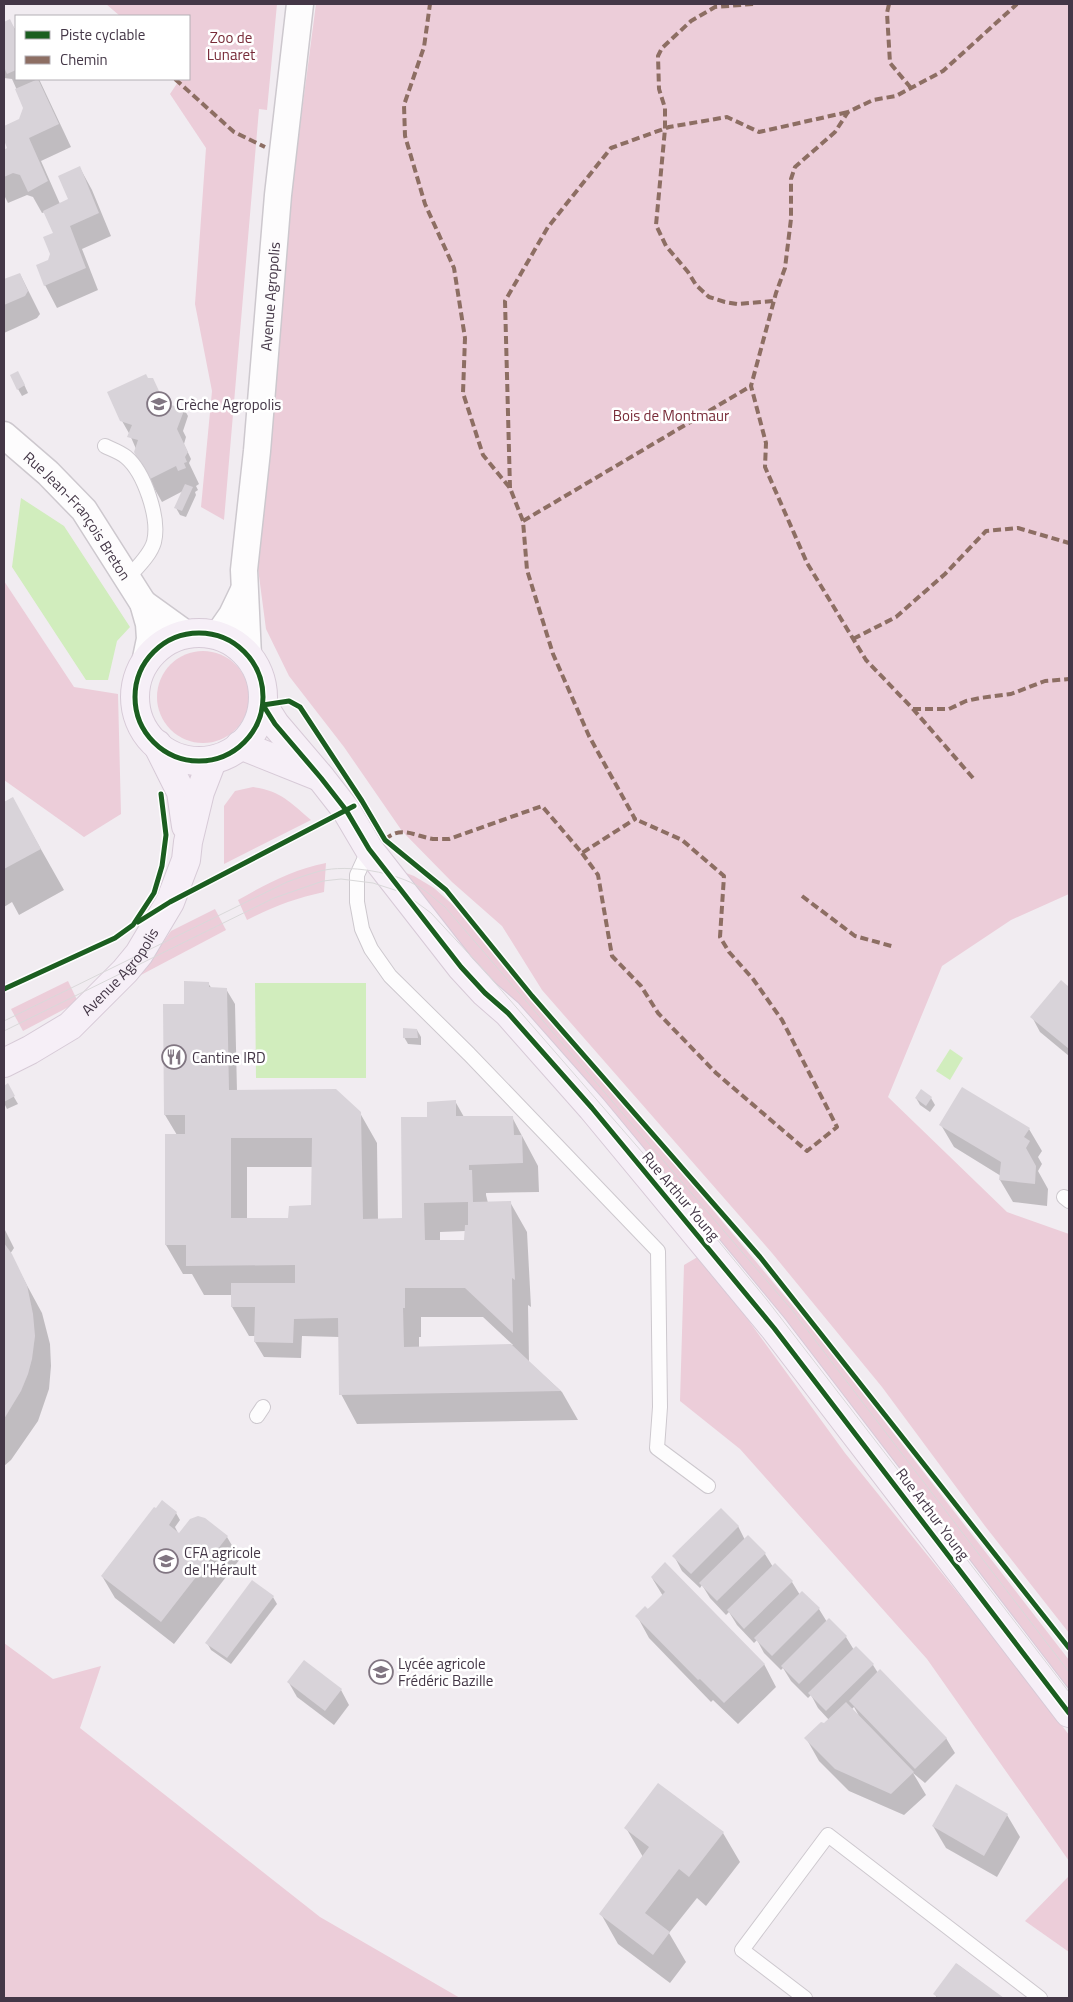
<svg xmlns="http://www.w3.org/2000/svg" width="1073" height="2002" font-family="'Titillium Web',sans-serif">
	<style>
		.green { fill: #eccdd9 }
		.water { fill: #d1edbd }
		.shadow { fill: #0003; fill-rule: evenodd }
		.building { fill: #d8d3d9; fill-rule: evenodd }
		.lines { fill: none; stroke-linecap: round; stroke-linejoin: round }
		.lane-casing { stroke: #cdc8ce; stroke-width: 16 }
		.street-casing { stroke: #cdc8ce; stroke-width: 29 }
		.secondary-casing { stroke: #d7cad7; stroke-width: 30 }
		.lane { stroke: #fdfcfd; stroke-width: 14 }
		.street { stroke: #fdfcfd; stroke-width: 26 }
		.secondary { stroke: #f6eff7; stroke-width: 28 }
		.tram { stroke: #d9d8d9; stroke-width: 1 }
		.quiet { stroke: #8d6e63; stroke-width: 4; stroke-dasharray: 8 4; stroke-linecap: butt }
		.cycleway-casing { stroke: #fff; stroke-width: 8 }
		.cycleway { stroke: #1b5e20; stroke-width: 5 }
		.labels { text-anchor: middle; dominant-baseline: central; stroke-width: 5; stroke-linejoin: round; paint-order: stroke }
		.park-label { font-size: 15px; fill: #782c39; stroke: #fff }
		.street-label { font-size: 15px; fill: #443747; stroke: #fff }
		.poi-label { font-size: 15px; fill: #443747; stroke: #fff; text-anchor: start }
	</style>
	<rect width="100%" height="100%" fill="#f1ecf1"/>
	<!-- green -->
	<g class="green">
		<path d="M 106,4 L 277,4 L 267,110 L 259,109 L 224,520 L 201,507 L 212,391 L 195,304 L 206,148 L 170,94 L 180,79 L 189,79 L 189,16 L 120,16 Z"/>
		<path d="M 316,4 L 1069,4 L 1069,894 L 1011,920 L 942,966 L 888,1097 L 1007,1212 L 1069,1234 L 1069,1633 L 985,1526 L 882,1387 L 772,1253 L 542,990 L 502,926 L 452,882 L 402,831 L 344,747 L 289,676 L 266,629 L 257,561 L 291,195 Z"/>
		<path d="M 4,581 L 74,687 L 118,694 L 121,814 L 84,837 L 4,780 Z"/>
		<circle cx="203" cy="697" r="46"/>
		<path d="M 253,787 C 281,791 290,802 311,820 L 224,864 L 224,806 L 235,791 Z"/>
		<path d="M 326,863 L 324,892 C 296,898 272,907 247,920 L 238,900 C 268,883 292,870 326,863 Z"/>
		<path d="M 393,868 L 414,876 L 434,888 L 453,905 L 541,1011 L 687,1179 L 823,1342 L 1069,1660 L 1069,1702 Z"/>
		<path d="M 215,909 L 226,930 L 139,976 L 171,931 Z"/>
		<path d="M 68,981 L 78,1002 L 23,1031 L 11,1009 Z"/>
		<path d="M 701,1255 L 845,1453 L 1028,1680 L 1069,1735 L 1069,1861 L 927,1659 L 740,1449 L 680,1401 L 684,1265 Z"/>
		<path d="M 4,1643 L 53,1679 L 101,1666 L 80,1728 L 320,1917 L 460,1998 L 4,1998 Z"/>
		<path d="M 1069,1876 L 1069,1952 L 1025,1921 Z"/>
	</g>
	<!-- water -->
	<g class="water">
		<path d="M 21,498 L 64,526 L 130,627 L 117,641 L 108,680 L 86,680 L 12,567 Z"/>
		<path d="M 255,983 L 366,983 L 366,1078 L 256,1078 Z"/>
		<path d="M 950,1049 L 963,1058 L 950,1080 L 936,1071 Z"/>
	</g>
	<!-- shadow -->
	<g class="shadow">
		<path d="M 10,21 L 16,31 L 16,79 L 39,79 L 71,147 L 41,161 L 60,204 L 70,200 L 80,168 L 92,190 L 111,236 L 82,249 L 98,290 L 57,308 L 45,285 L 54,234 L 45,212 L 42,213 L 33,197 L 27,195 L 8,203 L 4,195 L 4,151 L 9,149 L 4,137 L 4,127 L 20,120 L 25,108 L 12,79 L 4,78 L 4,24 Z"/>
		<path d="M 20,274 L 40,314 L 37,318 L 4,333 L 4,280 Z"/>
		<path d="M 22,380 L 28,393 L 22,396 L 18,389 Z"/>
		<path d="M 165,404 L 184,409 L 188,416 L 183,431 L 186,437 L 184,444 L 191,459 L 189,463 L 199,484 L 196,486 L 198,490 L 195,492 L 196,495 L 186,517 L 180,515 L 176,508 L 183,491 L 162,502 L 149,479 L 130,435 L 122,421 Z"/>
		<path d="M 12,798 L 64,890 L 19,915 L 12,902 L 4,907 L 4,803 Z"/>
		<path d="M 1061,982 L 1069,989 L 1069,1056 L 1040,1032 L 1032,1017 Z"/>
		<path d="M 208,983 L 212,989 L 226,989 L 235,1004 L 237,1091 L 360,1113 L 377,1143 L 378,1220 L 403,1219 L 428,1118 L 455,1101 L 464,1117 L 512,1117 L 538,1166 L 539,1192 L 486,1193 L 486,1195 L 488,1203 L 510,1202 L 527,1232 L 531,1307 L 528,1305 L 529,1362 L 562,1392 L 578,1420 L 357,1424 L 341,1394 L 339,1337 L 302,1336 L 301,1358 L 264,1357 L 255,1342 L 255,1336 L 249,1336 L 232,1307 L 232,1295 L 204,1295 L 192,1274 L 183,1274 L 166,1245 L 166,1135 L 177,1135 L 165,1115 L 185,1005 ZM 247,1167 L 313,1167 L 312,1206 L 289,1220 L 247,1219 ZM 466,1231 L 465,1242 L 440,1241 L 440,1232 ZM 421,1317 L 483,1317 L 513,1345 L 419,1348 L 419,1337 L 421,1337 Z"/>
		<path d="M 417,1030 L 421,1037 L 421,1045 L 408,1044 L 404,1037 Z"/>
		<path d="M 7,1085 L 18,1104 L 7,1109 L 4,1103 L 4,1087 Z"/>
		<path d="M 916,1098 L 931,1098 L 935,1105 L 930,1112 L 920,1105 Z"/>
		<path d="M 941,1125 L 1029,1129 L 1042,1151 L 1038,1157 L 1042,1164 L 1038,1171 L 1048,1189 L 1047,1206 L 1013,1202 L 1000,1180 L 1001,1176 L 954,1147 Z"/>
		<path d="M 4,1228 L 14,1248 L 10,1254 L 42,1313 L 50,1344 L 51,1366 L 49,1389 L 38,1421 L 11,1460 L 4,1466 Z"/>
		<path d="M 176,1513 L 180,1520 L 175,1527 L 179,1535 L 227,1537 L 240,1559 L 174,1644 L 115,1598 L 102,1576 Z"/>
		<path d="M 738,1526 L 745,1540 L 748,1537 L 765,1554 L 773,1567 L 792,1582 L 800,1595 L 802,1592 L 819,1609 L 827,1622 L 846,1637 L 854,1650 L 856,1647 L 873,1665 L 878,1673 L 946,1738 L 955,1753 L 925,1783 L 913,1773 L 926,1795 L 904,1815 L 849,1791 L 819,1761 L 806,1738 L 829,1720 L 818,1708 L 811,1695 L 808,1698 L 791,1681 L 783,1668 L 781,1670 L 764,1653 L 757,1640 L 754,1643 L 737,1625 L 729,1612 L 726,1615 L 710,1598 L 702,1585 L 700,1588 L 682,1571 L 674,1556 ZM 854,1707 L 859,1716 L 851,1710 Z"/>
		<path d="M 652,1578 L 764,1664 L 776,1687 L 738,1724 L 713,1700 L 711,1702 L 649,1638 L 637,1616 L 647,1610 L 663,1596 Z"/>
		<path d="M 273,1597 L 277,1604 L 231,1664 L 211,1650 L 207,1643 Z"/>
		<path d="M 289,1683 L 341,1690 L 349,1705 L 334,1725 L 297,1697 Z"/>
		<path d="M 1007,1815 L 1020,1837 L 997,1877 L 946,1848 L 933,1826 Z"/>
		<path d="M 626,1828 L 723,1833 L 740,1862 L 706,1906 L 697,1898 L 669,1933 L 686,1962 L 670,1983 L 618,1944 L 601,1914 L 643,1857 Z"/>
		<path d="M 957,1964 L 1002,1998 L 937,1998 L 935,1994 Z"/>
	</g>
	<!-- building -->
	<g class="building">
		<path d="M 10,19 L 16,32 L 16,70 L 7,74 L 4,67 L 4,22 Z"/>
		<path d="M 38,79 L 59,124 L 29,138 L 48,181 L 28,192 L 20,175 L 13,173 L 4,177 L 4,150 L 7,148 L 4,140 L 4,126 L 19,119 L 23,108 L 15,89 Z"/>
		<path d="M 80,166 L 99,213 L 70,226 L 86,268 L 44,286 L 36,265 L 48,260 L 50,254 L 43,237 L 53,233 L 43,211 L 68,199 L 58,176 Z"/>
		<path d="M 20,273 L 28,291 L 25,296 L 4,305 L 4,279 Z"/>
		<path d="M 18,371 L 25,385 L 17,390 L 10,375 Z"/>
		<path d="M 146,374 L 148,378 L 153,378 L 165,404 L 185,408 L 177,429 L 188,452 L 185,457 L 187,462 L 184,463 L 186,468 L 178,471 L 176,466 L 148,480 L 134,452 L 138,440 L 127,437 L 132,425 L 120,421 L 107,392 Z"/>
		<path d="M 185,484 L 193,487 L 182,511 L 174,508 Z"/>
		<path d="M 13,797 L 41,849 L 4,869 L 4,802 Z"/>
		<path d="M 1061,980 L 1069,987 L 1069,1049 L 1030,1017 Z"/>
		<path d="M 184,981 L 209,982 L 209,987 L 227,988 L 229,1090 L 336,1089 L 361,1112 L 363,1219 L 402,1218 L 401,1117 L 427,1117 L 427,1102 L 456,1100 L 456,1116 L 513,1116 L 514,1135 L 522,1135 L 523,1163 L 469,1165 L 469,1170 L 472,1170 L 473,1202 L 511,1201 L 515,1280 L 512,1278 L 513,1333 L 465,1288 L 405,1288 L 405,1308 L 403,1308 L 404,1347 L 511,1344 L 561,1391 L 339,1395 L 338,1318 L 294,1319 L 293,1343 L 254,1342 L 255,1307 L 231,1307 L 231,1283 L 295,1283 L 295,1265 L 186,1266 L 186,1245 L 165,1245 L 165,1134 L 185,1134 L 185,1115 L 164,1115 L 163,1004 L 184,1004 ZM 231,1138 L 312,1138 L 311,1205 L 289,1206 L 288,1218 L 231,1218 ZM 468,1202 L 468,1225 L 465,1225 L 464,1240 L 425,1240 L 424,1203 Z"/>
		<path d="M 403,1028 L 417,1029 L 418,1038 L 403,1038 Z"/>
		<path d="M 8,1083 L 15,1096 L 4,1102 L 4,1086 Z"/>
		<path d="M 962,1087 L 1030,1128 L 1024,1137 L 1030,1141 L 1026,1148 L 1036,1166 L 1035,1184 L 999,1180 L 1001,1162 L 939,1125 Z"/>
		<path d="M 921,1089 L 932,1097 L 926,1106 L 915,1098 Z"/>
		<path d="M 4,1243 L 12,1254 L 27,1285 L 33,1314 L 35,1336 L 32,1359 L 28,1374 L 21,1391 L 4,1419 Z"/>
		<path d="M 162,1500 L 177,1512 L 169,1525 L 179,1533 L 190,1519 L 198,1516 L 205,1518 L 228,1536 L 161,1622 L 101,1576 L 154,1507 L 156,1508 Z"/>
		<path d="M 721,1508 L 739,1526 L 691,1574 L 672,1556 Z"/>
		<path d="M 748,1535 L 766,1553 L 717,1601 L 699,1583 Z"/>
		<path d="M 665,1562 L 765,1664 L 724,1703 L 700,1679 L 698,1680 L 635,1616 L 645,1606 L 648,1609 L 665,1592 L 651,1577 Z"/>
		<path d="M 775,1563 L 793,1581 L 744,1629 L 727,1610 Z"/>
		<path d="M 252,1580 L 274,1596 L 227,1658 L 205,1643 Z"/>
		<path d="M 802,1591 L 820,1608 L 772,1656 L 754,1638 Z"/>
		<path d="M 829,1618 L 847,1636 L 799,1684 L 781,1666 Z"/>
		<path d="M 856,1646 L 874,1664 L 826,1711 L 808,1693 Z"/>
		<path d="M 304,1660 L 342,1689 L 325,1711 L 287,1682 Z"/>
		<path d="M 880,1669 L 947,1738 L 915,1769 L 849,1701 Z"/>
		<path d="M 846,1702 L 914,1772 L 891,1794 L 835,1769 L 804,1738 L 821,1722 L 824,1723 Z"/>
		<path d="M 658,1783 L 724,1832 L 689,1877 L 679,1869 L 645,1913 L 670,1932 L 653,1955 L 599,1914 L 649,1847 L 624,1828 Z"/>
		<path d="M 956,1784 L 1008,1814 L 984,1856 L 932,1826 Z"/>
		<path d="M 956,1963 L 1004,1998 L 939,1998 L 933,1994 Z"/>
	</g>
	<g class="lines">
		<!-- lane casing -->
		<g class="lane-casing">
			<g id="lane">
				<path d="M 105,446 C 111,449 120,452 126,457 C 144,472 160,518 154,542 C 150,556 136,568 127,579"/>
				<path d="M 369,849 L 357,875 L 357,902 L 362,929 L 371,949 L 390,976 L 469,1054 L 658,1251 L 660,1407 L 657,1448 L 708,1486"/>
				<path d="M 1064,1197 L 1069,1201"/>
				<path d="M 257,1416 L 263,1407"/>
				<path d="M 805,1998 L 742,1950 L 828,1835 L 1040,1998"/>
			</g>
		</g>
		<!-- street casing -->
		<g class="street-casing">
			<g id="street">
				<path id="s1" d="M 4,435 L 48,473 L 84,510 L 143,603 L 149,624 L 150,639 L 145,663"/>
				<path d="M 143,603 L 186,634"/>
				<path d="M 218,635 L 232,615 L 244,590"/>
				<path id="s2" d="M 248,656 L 244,570 L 257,451 L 278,195 L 300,4"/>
			</g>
		</g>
		<!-- secondary casing -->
		<g class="secondary-casing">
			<g id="secondary">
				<circle cx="199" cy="697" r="64"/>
				<path d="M 263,705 L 275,724 L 321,778 L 346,810 L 369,849 L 461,967 L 485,993 L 508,1013 L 592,1108 L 774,1328 L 1069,1713"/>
				<path d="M 157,744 L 181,792 L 186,826"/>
				<path d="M 240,745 L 320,777"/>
				<path id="s3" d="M 4,1063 L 30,1050 L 70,1026 L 125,971 L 139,954 L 170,902 L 186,860 L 188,842 L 200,792 L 212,761"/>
			</g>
		</g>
		<!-- lane -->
		<use href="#lane" class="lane"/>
		<!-- street -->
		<use href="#street" class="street"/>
		<!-- secondary -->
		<use href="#secondary" class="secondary"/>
		<!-- tram -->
		<g class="tram">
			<path d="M 4,1021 L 287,882 C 298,878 309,874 320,871 C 348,864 396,872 421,888 C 429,893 437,901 445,907 L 792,1310 L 1069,1672"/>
			<path d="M 4,1031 L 274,898 L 323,881 L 341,879 L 373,883 L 404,893 L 431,913 L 483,969 L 702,1221 L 767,1300 L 1069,1692"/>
		</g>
		<!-- quiet -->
		<g class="quiet">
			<path d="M 753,4 L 715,7 L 691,21 L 662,48 L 658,56 L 659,89 L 665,108 L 665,129 L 656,225 L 666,246 L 688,272 L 696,285 L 709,297 L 725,302 L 737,304 L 774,301"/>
			<path d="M 889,4 L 887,13 L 890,63 L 911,88"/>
			<path d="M 175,79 L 234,132 L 265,147"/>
			<path d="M 510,488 L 505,301 L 548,227 L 611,148 L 669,127 L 727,117 L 759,132 L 848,112"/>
			<path d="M 523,521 L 751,386"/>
			<path d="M 853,639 L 896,617 L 945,574 L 986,531 L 1018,528 L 1069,543"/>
			<path d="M 913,709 L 949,709 L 966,701 L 980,698 L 1011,694 L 1045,681 L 1069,679"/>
			<path d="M 973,778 L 913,709 L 866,660 L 807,563 L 765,467 L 766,443 L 751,386 L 776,293 L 785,268 L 791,219 L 791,179 L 795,167 L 835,132 L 848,112 L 873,100 L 896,96 L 943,71 L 1017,4"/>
			<path d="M 385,840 C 400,825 415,836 433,839 C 438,839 444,839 449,839 L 542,806 L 582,853 L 635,819 L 589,736 L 553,654 L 527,570 L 523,521 L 510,488 L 483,455 L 463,393 L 465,338 L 454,268 L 425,204 L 405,136 L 404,105 L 424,47 L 430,4"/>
			<path d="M 582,853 L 598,875 L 612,956 L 641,986 L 658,1013 L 716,1073 L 807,1151 L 837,1127 L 782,1020 L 753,979 L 729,952 L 720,937 L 724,876 L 682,840 L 635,819"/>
			<path d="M 802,896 L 855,936 L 895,947"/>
		</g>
		<!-- cycleway casing -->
		<g class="cycleway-casing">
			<g id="cycleway">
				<circle cx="199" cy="697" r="64"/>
				<path d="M 263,705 L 275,724 L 321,778 L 346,810 L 369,849 L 461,967 L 485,993 L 508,1013 L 592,1108 L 774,1328 L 1069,1713"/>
				<path d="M 263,705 L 289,701 L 300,707 L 362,801 L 385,840 L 446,890 L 532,996 L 760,1257 L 1069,1648"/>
				<path d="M 138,922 L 170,902 L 354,806"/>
				<path d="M 4,989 L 115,938 L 133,925 L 154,893 L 162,866 L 166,835 L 161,794"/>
			</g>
		</g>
		<!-- cycleway -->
		<use href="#cycleway" class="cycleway"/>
	</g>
	<!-- icons -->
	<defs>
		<g id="school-ring" transform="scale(1.25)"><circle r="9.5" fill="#fff" stroke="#817682" stroke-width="1.5"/><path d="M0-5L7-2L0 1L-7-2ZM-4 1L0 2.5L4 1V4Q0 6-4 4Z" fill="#817682"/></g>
		<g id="restaurant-ring" transform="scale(1.25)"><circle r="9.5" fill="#fff" stroke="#817682" stroke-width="1.5"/><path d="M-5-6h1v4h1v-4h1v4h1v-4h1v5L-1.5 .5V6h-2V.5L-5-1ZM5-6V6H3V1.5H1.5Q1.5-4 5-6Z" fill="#817682"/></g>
		<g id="university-ring" transform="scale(1.25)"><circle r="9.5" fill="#fff" stroke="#817682" stroke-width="1.5"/><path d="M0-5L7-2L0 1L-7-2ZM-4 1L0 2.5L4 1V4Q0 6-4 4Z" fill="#817682"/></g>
	</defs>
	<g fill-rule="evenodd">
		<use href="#school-ring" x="159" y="404"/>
		<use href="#restaurant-ring" x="174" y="1057"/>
		<use href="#university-ring" x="166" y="1561"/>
		<use href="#school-ring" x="381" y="1672"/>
	</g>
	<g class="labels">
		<!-- park labels -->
		<g class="park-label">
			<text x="231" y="37">Zoo de<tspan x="231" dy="17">Lunaret</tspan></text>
			<text x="671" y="415">Bois de Montmaur</text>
		</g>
		<!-- street labels -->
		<g class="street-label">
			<text stroke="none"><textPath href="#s2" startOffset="361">Avenue Agropolis</textPath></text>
			<text stroke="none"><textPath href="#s1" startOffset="110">Rue Jean-François Breton</textPath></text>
			<text stroke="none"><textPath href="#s3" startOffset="150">Avenue Agropolis</textPath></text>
			<text transform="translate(681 1196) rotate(50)">Rue Arthur Young</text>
			<text transform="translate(933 1514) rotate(53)">Rue Arthur Young</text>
		</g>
		<!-- poi labels -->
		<g class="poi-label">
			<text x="176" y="404">Crèche Agropolis</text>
			<text x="192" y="1057">Cantine IRD</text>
			<text x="184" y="1552">CFA agricole<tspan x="184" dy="17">de l'Hérault</tspan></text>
			<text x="398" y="1663">Lycée agricole<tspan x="398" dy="17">Frédéric Bazille</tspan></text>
		</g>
	</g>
	<!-- border -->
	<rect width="1073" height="2002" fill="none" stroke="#443747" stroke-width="10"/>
	<!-- legend -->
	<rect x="15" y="15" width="175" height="65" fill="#ffffff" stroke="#b4afb5"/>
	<rect x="25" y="31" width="25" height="8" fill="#1b5e20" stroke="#b4afb5"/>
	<text x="60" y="40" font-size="15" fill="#443747">Piste cyclable</text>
	<rect x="25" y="56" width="25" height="8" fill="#8d6e63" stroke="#b4afb5"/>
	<text x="60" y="65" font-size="15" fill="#443747">Chemin</text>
</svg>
